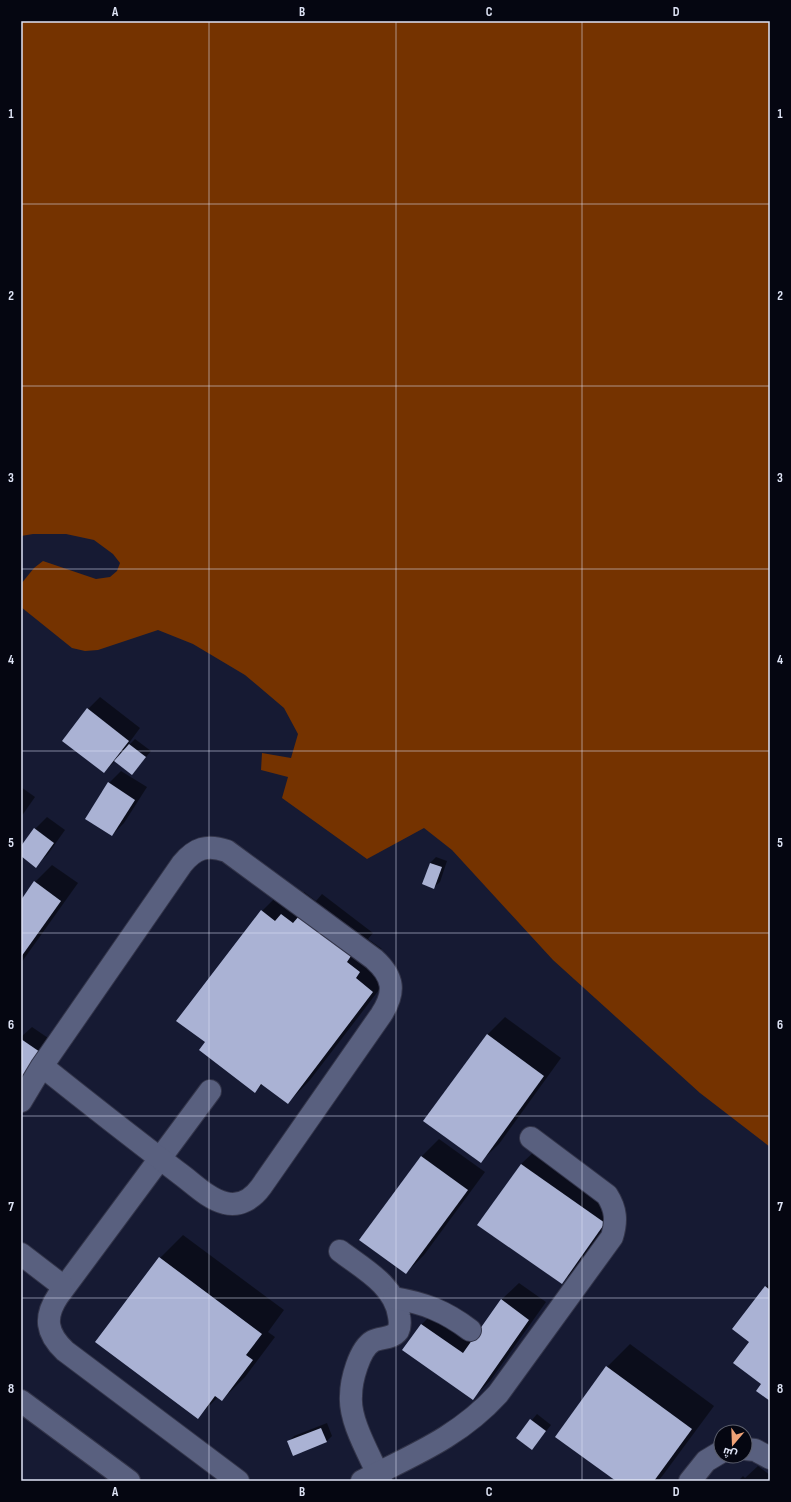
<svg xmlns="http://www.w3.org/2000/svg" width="791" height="1502" font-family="'Sofia Sans Condensed',Cairo,sans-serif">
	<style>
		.water { fill: #753300 }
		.shadow { fill: #0007 }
		.building { fill: #aab2d4 }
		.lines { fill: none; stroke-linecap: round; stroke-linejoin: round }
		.minor-casing { stroke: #33354a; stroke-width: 24 }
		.minor { stroke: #59607f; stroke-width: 22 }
		.grid { fill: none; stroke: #dfe4f6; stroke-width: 1; stroke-opacity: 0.55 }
		.neatline { fill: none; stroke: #dfe4f6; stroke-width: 1.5 }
		.grid-label { font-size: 13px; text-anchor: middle; font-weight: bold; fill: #dfe4f6 }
	</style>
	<rect width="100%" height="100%" fill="#161a33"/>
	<!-- water -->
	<path class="water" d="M 21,21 L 770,21 L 770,1147 L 700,1093 L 553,960 L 452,850 L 424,828 L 367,859 L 282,798 L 288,777 L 261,770 L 262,753 L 291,758 L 298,734 L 284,708 L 245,675 L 193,644 L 158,630 L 98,650 L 85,651 L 72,648 L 21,607 L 21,584 L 34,568 L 43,561 L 96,579 L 110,577 L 117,571 L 120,563 L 113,554 L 94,540 L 66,534 L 33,534 L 21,536 Z"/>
	<!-- shadow -->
	<g class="shadow">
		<path d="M 100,697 L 140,728 L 129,743 L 130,744 L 135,739 L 151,751 L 137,768 L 115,761 L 104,772 L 63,741 L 88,709 Z"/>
		<path d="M 121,771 L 147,787 L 124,823 L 112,835 L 109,783 Z"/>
		<path d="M 21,787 L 35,797 L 21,817 Z"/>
		<path d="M 47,817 L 65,830 L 48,854 L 36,866 L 21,855 L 21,848 L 35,829 Z"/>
		<path d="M 436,857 L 447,861 L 440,882 L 434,887 L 430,863 Z"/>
		<path d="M 52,865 L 78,883 L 21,963 L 21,901 L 35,882 Z"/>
		<path d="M 284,889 L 297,898 L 304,892 L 316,901 L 322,894 L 373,933 L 368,939 L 382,949 L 378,955 L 395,969 L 310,1080 L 288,1103 L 263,1084 L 255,1091 L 206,1042 L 262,911 Z"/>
		<path d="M 505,1017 L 561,1058 L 499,1144 L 481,1161 L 487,1035 Z"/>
		<path d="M 32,1027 L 51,1040 L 21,1084 L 21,1037 Z"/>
		<path d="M 439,1139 L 485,1172 L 424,1255 L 406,1273 L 360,1240 L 422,1156 Z"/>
		<path d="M 539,1147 L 622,1205 L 579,1265 L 562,1283 L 521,1164 Z"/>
		<path d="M 183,1235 L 284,1310 L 268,1332 L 275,1337 L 245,1377 L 222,1400 L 218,1397 L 198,1417 L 97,1342 L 160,1258 Z"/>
		<path d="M 519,1283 L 546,1302 L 490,1381 L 472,1399 L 403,1350 L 422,1324 L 439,1307 L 478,1334 L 501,1300 Z"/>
		<path d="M 770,1283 L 770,1400 L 762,1384 L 750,1342 L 766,1287 Z"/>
		<path d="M 630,1344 L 714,1406 L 663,1475 L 658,1481 L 617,1481 L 607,1367 Z"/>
		<path d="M 537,1414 L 551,1425 L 532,1449 L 517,1438 Z"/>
		<path d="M 327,1423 L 332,1436 L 326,1442 L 288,1442 L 294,1436 Z"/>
		<path d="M 758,1466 L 770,1475 L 770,1481 L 738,1481 L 743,1476 L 745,1478 Z"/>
	</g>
	<!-- building -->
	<g class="building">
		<path d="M 87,708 L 129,741 L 104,773 L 62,741 Z"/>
		<path d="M 129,744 L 146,757 L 132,775 L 114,761 Z"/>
		<path d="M 108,782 L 135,800 L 112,836 L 85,819 Z"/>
		<path d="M 34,828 L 54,843 L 36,868 L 21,856 L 21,846 Z"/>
		<path d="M 430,863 L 442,867 L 434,889 L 422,884 Z"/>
		<path d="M 34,881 L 61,901 L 21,957 L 21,900 Z"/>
		<path d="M 261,910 L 275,921 L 281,914 L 293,923 L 299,916 L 351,956 L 347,962 L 360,972 L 356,978 L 373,992 L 288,1104 L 261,1084 L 255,1093 L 199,1050 L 205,1042 L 176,1021 Z"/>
		<path d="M 487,1034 L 544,1076 L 481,1163 L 423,1121 Z"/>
		<path d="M 21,1039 L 40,1052 L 21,1079 Z"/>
		<path d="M 421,1156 L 468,1190 L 406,1274 L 359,1240 Z"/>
		<path d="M 521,1164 L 605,1223 L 562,1284 L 477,1225 Z"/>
		<path d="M 159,1257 L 262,1334 L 246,1355 L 253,1360 L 222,1401 L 215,1396 L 198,1419 L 95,1342 Z"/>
		<path d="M 765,1286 L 770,1290 L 770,1401 L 756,1391 L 761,1384 L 733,1363 L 749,1342 L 732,1329 Z"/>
		<path d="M 501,1299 L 529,1320 L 473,1400 L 402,1350 L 421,1324 L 463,1353 Z"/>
		<path d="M 606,1366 L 692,1429 L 654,1481 L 616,1481 L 555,1437 Z"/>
		<path d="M 530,1419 L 546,1431 L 532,1450 L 516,1438 Z"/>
		<path d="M 321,1428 L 327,1442 L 293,1456 L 287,1441 Z"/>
	</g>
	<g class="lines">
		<!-- minor casing -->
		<g class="minor-casing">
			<g id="minor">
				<path d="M 210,1091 L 58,1296 C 44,1317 46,1333 65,1351 L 238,1481"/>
				<path d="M 21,1101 L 42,1066 L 182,864 C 195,848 207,844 227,851 L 374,959 C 394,977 396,992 381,1015 L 261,1187 C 253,1198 240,1207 225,1203 C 208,1199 193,1183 179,1173 C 133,1138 87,1102 42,1066"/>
				<path d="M 340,1251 C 362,1268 395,1285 399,1316 C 400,1321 400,1327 398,1331 C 392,1339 381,1337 373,1341 C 359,1349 351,1381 351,1396 C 349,1422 371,1457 381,1481"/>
				<path d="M 21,1254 L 64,1287"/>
				<path d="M 394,1298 C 424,1303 445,1311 470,1330"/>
				<path d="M 21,1401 L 129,1481"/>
				<path d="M 745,1449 L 755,1450 L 770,1458"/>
				<path d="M 362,1481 C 413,1455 459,1437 498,1394 L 612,1237 C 617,1221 616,1209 607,1195 L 531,1138"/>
				<path d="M 690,1481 L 706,1461 L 721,1452"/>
			</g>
		</g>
		<!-- minor -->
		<use href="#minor" class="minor"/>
	</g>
	<!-- grid -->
	<path class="grid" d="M 209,21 L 209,1481M 396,21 L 396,1481M 582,21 L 582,1481M 21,204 L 770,204M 21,386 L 770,386M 21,569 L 770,569M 21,751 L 770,751M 21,933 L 770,933M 21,1116 L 770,1116M 21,1298 L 770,1298"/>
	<!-- border -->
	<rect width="791" height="1502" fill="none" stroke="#050611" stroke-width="44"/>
	<!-- north arrow -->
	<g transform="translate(733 1444) rotate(199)"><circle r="19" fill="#050611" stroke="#5c5f6d"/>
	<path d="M0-3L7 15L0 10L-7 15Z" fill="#f0a378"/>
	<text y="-6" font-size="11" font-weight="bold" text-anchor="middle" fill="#dfe4f6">ش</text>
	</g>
	<rect x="22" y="22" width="747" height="1458" class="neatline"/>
	<g class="grid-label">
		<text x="115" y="16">A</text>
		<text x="302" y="16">B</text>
		<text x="489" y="16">C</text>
		<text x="676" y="16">D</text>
		<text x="11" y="118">1</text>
		<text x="780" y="118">1</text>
		<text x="11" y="300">2</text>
		<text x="780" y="300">2</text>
		<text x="11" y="482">3</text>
		<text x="780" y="482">3</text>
		<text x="11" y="664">4</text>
		<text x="780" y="664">4</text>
		<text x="11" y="847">5</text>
		<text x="780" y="847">5</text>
		<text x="11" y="1029">6</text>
		<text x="780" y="1029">6</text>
		<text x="11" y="1211">7</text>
		<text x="780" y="1211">7</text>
		<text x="11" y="1393">8</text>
		<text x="780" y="1393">8</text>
		<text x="115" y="1496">A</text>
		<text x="302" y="1496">B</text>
		<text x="489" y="1496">C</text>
		<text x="676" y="1496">D</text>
	</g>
</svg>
